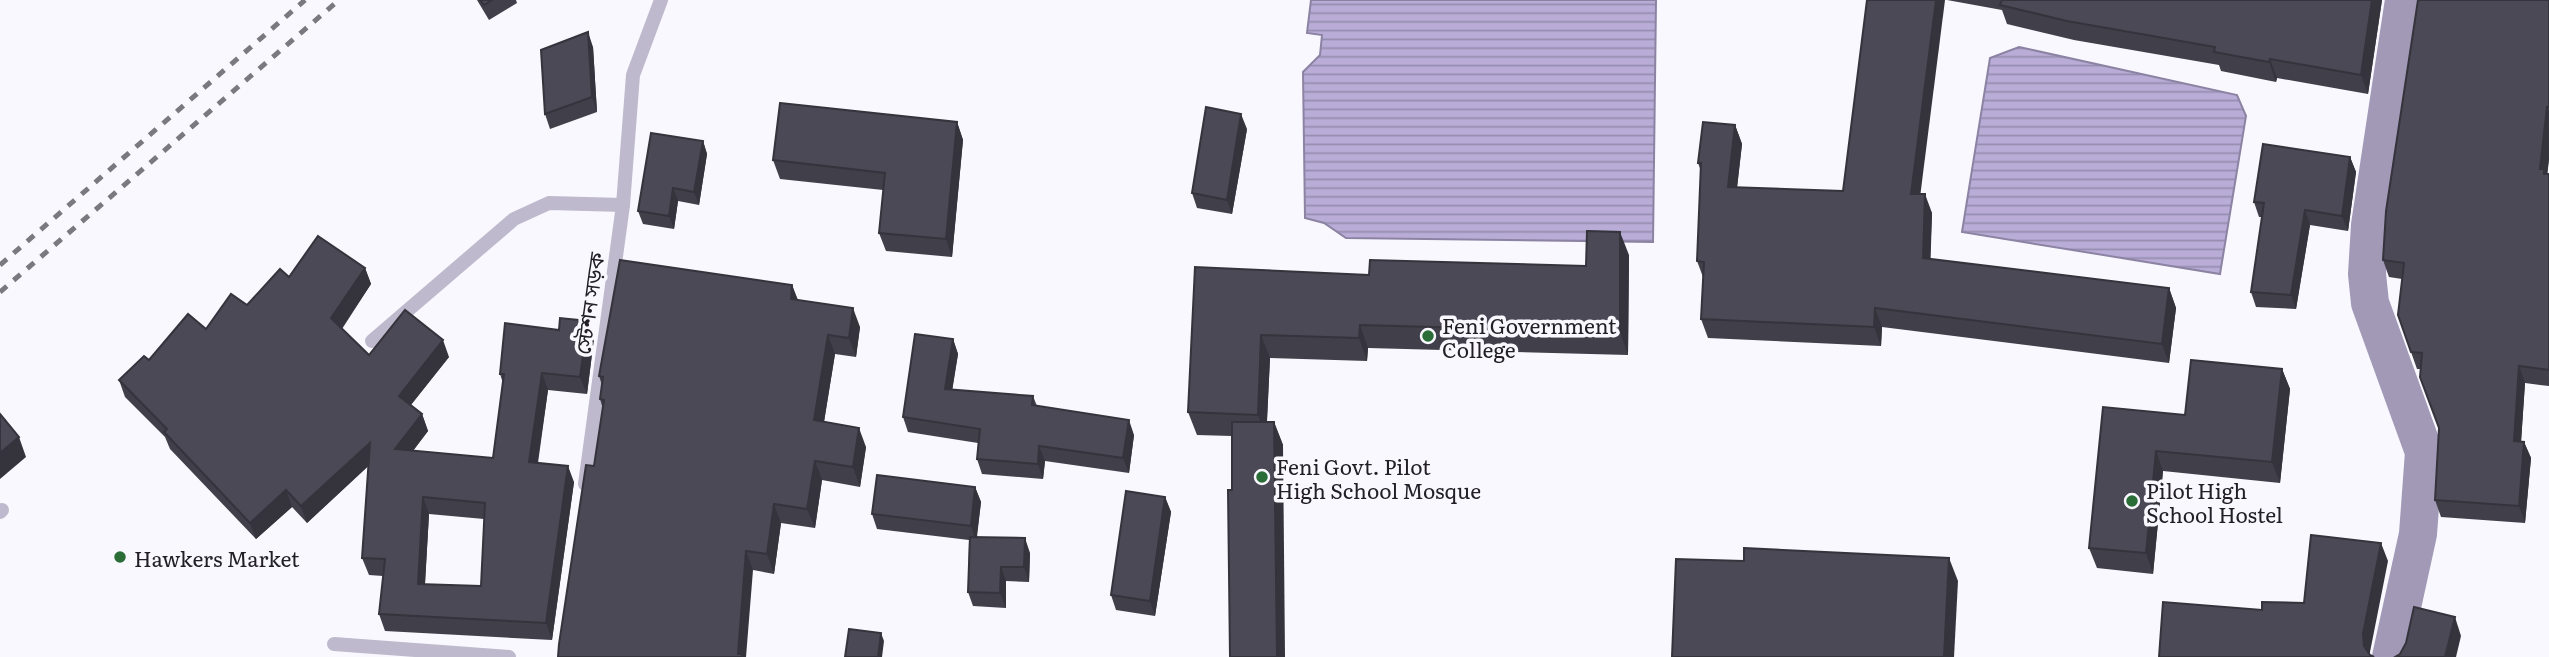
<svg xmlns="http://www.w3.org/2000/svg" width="2549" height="657" font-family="Literata,'Noto Sans Bengali',serif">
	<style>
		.water { fill: url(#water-rules); stroke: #8c83a3; stroke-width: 2 }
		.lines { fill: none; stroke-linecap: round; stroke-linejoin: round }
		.lane { stroke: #beb9cc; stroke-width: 14 }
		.secondary { stroke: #a199b6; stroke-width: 38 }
		.rail { stroke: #7a797f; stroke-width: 5; stroke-dasharray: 9 9; stroke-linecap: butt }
		.wall { fill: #413f4a; fill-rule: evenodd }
		.shaded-wall { fill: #35333c }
		.building { fill: #4c4956; stroke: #35333c; stroke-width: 2; fill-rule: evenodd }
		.poi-dot { fill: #2a6d37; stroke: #f9f8fe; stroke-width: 2.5 }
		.labels { text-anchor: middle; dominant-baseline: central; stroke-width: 7; stroke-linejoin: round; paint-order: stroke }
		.street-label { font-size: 21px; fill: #222026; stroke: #f9f8fe }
		.poi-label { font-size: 21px; fill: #222026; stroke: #f9f8fe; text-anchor: start }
	</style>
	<defs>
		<pattern id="water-rules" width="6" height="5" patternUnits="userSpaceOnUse" patternTransform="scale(1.75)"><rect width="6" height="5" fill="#b9add8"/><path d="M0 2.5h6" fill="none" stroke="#968caf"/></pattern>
	</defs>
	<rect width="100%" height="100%" fill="#f9f8fe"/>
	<!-- water -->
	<g class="water">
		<path d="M 1311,0 L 1656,0 L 1653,242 L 1346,238 L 1324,223 L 1305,218 L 1303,72 L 1320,55 L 1322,35 L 1307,33 Z"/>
		<path d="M 2019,47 L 2237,95 L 2246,116 L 2220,274 L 1962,232 L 1990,58 Z"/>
	</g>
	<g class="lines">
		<!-- lane -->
		<g class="lane">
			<path d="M 372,341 L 514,219 L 549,203 L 623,205"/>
			<path d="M 585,484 L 623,205 L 633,75 L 661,0"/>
			<path d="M 0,512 L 2,510"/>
			<path d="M 334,644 L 509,657"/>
		</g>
		<!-- secondary -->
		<path class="secondary" d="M 2391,657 L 2418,534 L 2424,452 L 2370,303 L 2367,274 L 2370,225 L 2404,0"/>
		<!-- rail -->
		<g class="rail">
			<path d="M 0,265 L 305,0"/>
			<path d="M 0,292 L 339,0"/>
		</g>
	</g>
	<!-- wall -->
	<g class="wall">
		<path d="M 477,0 L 516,0 L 517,3 L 489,20 Z"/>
		<path d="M 1947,0 L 2382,0 L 2368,94 L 2277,78 L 2276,82 L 2221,71 L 2219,65 L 2074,40 L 2007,24 L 2002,10 Z"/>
		<path d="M 2549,0 L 2549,159 L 2547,174 L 2549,174 L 2549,386 L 2525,383 L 2521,441 L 2524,442 L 2531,458 L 2525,523 L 2441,517 L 2435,500 L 2439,428 L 2421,369 L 2417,369 L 2398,315 L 2402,279 L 2389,277 L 2383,260 Z"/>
		<path d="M 593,47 L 597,112 L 550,129 L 545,114 Z"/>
		<path d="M 957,122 L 963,140 L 952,257 L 886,251 L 879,233 L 883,190 L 780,179 L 773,160 Z"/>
		<path d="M 1735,125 L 1742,144 L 1737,187 L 1921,194 L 1932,213 L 1930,259 L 2169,288 L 2176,308 L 2169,363 L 1882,327 L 1881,346 L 1708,338 L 1701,319 L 1703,277 L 1697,261 L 1701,171 L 1698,163 Z"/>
		<path d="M 1247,129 L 1232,214 L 1197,208 L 1192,193 Z"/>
		<path d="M 703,141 L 707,154 L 699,205 L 678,201 L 674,229 L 643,224 L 638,211 Z"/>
		<path d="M 2350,157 L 2356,172 L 2348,231 L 2310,225 L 2296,309 L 2256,307 L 2251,292 L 2262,217 L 2259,217 L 2254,202 Z"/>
		<path d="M 1629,255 L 1628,355 L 1368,348 L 1367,361 L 1270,358 L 1267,422 L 1274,422 L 1283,445 L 1232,490 L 1232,436 L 1197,435 L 1188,412 L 1195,267 L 1369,275 L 1586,266 Z"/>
		<path d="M 365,268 L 371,284 L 342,329 L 369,355 L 449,357 L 411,405 L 422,414 L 428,431 L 413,451 L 493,458 L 503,383 L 500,374 L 594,338 L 587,394 L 548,390 L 538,463 L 574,482 L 552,640 L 385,631 L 379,614 L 383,576 L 369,575 L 362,558 L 368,466 L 307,523 L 292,507 L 256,539 L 170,449 L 165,437 L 125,397 L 119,380 L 149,360 L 206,329 L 247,305 ZM 429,514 L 484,519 L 481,586 L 425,584 Z"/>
		<path d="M 792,285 L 798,300 L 860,327 L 856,357 L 835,354 L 824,422 L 866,447 L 860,487 L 822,480 L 815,528 L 781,523 L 774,574 L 753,570 L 594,466 L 603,409 L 600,399 L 602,385 L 599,376 Z"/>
		<path d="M 953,339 L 958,354 L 952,390 L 1033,396 L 1037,406 L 1134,435 L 1129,473 L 1045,461 L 1043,479 L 982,474 L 977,459 L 978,443 L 908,432 L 903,417 Z"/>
		<path d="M 2282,369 L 2290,389 L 2280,483 L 2163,471 L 2153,574 L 2097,568 L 2089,548 L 2103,407 L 2185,415 Z"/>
		<path d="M 975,487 L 981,502 L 977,537 L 1030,553 L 1029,582 L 1006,581 L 1006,608 L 973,606 L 968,592 L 969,540 L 877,529 L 872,514 Z"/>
		<path d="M 1165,497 L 1171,512 L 1155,616 L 1116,610 L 1111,595 Z"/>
	</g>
	<!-- shaded-wall -->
	<g class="shaded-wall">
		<path d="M 1936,0 L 1945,0 L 1918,213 L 1911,194 Z"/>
		<path d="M 2372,0 L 2382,0 L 2368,94 L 2361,75 Z"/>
		<path d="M 588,32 L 593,47 L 597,112 L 592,97 Z"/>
		<path d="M 2270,59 L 2277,78 L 2276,82 L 2269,62 Z"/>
		<path d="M 2547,107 L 2549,112 L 2549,159 L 2547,177 L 2540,169 Z"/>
		<path d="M 1241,114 L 1247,129 L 1232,214 L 1227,200 Z"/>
		<path d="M 957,122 L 963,140 L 952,257 L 946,239 Z"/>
		<path d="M 1735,125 L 1742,144 L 1735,206 L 1728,187 Z"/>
		<path d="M 703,141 L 707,154 L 699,205 L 694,192 Z"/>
		<path d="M 2350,157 L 2356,172 L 2348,231 L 2342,216 Z"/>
		<path d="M 673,188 L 678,201 L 674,229 L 669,216 Z"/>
		<path d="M 1925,194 L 1932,213 L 1930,277 L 1923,258 Z"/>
		<path d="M 2305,210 L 2310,225 L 2296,309 L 2291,295 Z"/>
		<path d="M 1620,232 L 1629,255 L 1628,355 L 1620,332 Z"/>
		<path d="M 365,268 L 371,284 L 337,335 L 331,318 Z"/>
		<path d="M 792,285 L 799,304 L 791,299 Z"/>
		<path d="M 2169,288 L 2176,308 L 2169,363 L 2162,344 Z"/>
		<path d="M 853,308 L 860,327 L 856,357 L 849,338 Z"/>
		<path d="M 1875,308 L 1882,327 L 1881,346 L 1874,327 Z"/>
		<path d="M 588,321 L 594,338 L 587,394 L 580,377 Z"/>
		<path d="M 1360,325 L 1368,348 L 1367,361 L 1359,338 Z"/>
		<path d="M 828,335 L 835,354 L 821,440 L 814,420 Z"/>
		<path d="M 1261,335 L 1270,358 L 1266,438 L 1258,415 Z"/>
		<path d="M 953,339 L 958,354 L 950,404 L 945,389 Z"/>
		<path d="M 443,340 L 449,357 L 405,412 L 399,396 Z"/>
		<path d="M 2519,366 L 2525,383 L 2520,458 L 2514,441 Z"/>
		<path d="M 2282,369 L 2290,389 L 2280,483 L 2272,462 Z"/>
		<path d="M 542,373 L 548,390 L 535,479 L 529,462 Z"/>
		<path d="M 422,414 L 428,431 L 401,466 L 395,449 Z"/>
		<path d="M 1129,420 L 1134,435 L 1129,473 L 1123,458 Z"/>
		<path d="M 1274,422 L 1283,445 L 1285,657 L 1277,657 Z"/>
		<path d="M 859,428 L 866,447 L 860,487 L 853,467 Z"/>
		<path d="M 19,437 L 26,457 L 0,479 L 0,453 Z"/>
		<path d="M 2524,442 L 2531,458 L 2525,523 L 2519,506 Z"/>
		<path d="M 370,443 L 376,459 L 307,523 L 301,506 Z"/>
		<path d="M 1039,446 L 1045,461 L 1043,479 L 1038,464 Z"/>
		<path d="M 2156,451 L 2163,471 L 2153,574 L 2146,553 Z"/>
		<path d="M 815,461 L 822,480 L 815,528 L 807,509 Z"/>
		<path d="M 568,466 L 574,482 L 552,640 L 546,623 Z"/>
		<path d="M 975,487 L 981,502 L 976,541 L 971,526 Z"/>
		<path d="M 286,490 L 292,507 L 256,539 L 250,523 Z"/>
		<path d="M 423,497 L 429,514 L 424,600 L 418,584 Z"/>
		<path d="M 1165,497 L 1171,512 L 1155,616 L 1150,601 Z"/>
		<path d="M 774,504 L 781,523 L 774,574 L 767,554 Z"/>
		<path d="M 1025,538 L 1030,553 L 1029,582 L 1024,567 Z"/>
		<path d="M 2381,543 L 2388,561 L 2370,652 L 2370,657 L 2364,646 L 2363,634 Z"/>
		<path d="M 746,551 L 753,570 L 746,657 L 739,657 L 738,654 Z"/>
		<path d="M 1949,558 L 1958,581 L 1954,657 L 1944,657 Z"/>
		<path d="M 1001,567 L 1006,581 L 1006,608 L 1000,593 Z"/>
		<path d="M 2455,617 L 2461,636 L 2456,657 L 2445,657 Z"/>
		<path d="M 881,633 L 884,641 L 882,657 L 878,657 Z"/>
	</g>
	<!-- building -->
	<g class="building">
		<path d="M 480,0 L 492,0 L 484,5 Z"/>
		<path d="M 1867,0 L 1936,0 L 1911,194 L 1925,194 L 1923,258 L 2169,288 L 2162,344 L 1875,308 L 1874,327 L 1701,319 L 1704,262 L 1697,261 L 1701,163 L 1698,163 L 1703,122 L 1735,125 L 1728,187 L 1843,191 Z"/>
		<path d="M 2002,0 L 2372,0 L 2361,75 L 2270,59 L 2269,62 L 2214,52 L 2215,47 L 2067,21 L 2000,5 Z"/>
		<path d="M 2418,0 L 2549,0 L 2549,107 L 2547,107 L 2540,169 L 2544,169 L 2544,174 L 2549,174 L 2549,370 L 2519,366 L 2514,441 L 2524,442 L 2519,506 L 2435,500 L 2439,428 L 2420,377 L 2422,353 L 2411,352 L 2398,315 L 2404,263 L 2383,260 L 2386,211 Z"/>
		<path d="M 588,32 L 592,97 L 545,114 L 541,50 Z"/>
		<path d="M 780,103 L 957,122 L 946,239 L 879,233 L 885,173 L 773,160 Z"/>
		<path d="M 1206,107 L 1241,114 L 1227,200 L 1192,193 Z"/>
		<path d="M 651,133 L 703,141 L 694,192 L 673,188 L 669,216 L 638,211 Z"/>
		<path d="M 2263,144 L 2350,157 L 2342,216 L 2305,210 L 2291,295 L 2251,292 L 2264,203 L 2254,202 Z"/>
		<path d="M 1587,231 L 1620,232 L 1620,332 L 1360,325 L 1359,338 L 1261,335 L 1258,415 L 1188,412 L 1195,267 L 1369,275 L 1370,260 L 1586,266 Z"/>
		<path d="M 318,236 L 365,268 L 331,318 L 369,355 L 405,310 L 443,340 L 399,396 L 422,414 L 395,449 L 493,458 L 504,374 L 500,374 L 505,323 L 559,330 L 560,318 L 588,321 L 580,377 L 542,373 L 529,462 L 568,466 L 546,623 L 379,614 L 385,559 L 362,558 L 370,443 L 301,506 L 286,490 L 250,523 L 164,432 L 167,429 L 119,380 L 144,356 L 149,360 L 188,314 L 206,329 L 231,294 L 247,305 L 280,269 L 289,277 ZM 423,497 L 485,503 L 481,586 L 418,584 Z"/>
		<path d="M 620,260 L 792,285 L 791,299 L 853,308 L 849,338 L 828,335 L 814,420 L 859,428 L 853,467 L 815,461 L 807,509 L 774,504 L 767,554 L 746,551 L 738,654 L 742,654 L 742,657 L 558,657 L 559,644 L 586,465 L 594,466 L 604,400 L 600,399 L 603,377 L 599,376 Z"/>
		<path d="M 915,334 L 953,339 L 945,389 L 1033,396 L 1032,405 L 1129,420 L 1123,458 L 1039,446 L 1038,464 L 977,459 L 980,429 L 903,417 Z"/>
		<path d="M 2191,360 L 2282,369 L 2272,462 L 2156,451 L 2146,553 L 2089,548 L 2103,407 L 2185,415 Z"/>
		<path d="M 0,414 L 19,437 L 0,453 Z"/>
		<path d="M 1232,422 L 1274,422 L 1277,657 L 1230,657 L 1228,490 L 1232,490 Z"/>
		<path d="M 877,475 L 975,487 L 971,526 L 872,514 Z"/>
		<path d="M 1126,491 L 1165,497 L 1150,601 L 1111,595 Z"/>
		<path d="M 2311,535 L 2381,543 L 2363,634 L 2364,646 L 2370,655 L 2374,657 L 2159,657 L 2163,602 L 2262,610 L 2262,602 L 2304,603 Z"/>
		<path d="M 970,537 L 1025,538 L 1024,567 L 1001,567 L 1000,593 L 968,592 Z"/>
		<path d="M 1744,548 L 1949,558 L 1944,657 L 1672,657 L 1676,559 L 1744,561 Z"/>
		<path d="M 2414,607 L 2455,617 L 2445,657 L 2395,657 L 2400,654 L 2406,643 Z"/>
		<path d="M 849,629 L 881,633 L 878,657 L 845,657 Z"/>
	</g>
	<!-- markers -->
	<g class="poi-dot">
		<circle cx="1428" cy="336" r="7"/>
		<circle cx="1262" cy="477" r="7"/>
		<circle cx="2132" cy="501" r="7"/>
		<circle cx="120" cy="557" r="7"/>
	</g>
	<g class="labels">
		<!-- street labels -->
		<g class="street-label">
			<text transform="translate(588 303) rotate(-82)">স্টেশন সড়ক</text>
		</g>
		<!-- poi labels -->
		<g class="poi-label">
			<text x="1442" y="324">Feni Government<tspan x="1442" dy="24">College</tspan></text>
			<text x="1276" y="465">Feni Govt. Pilot<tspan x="1276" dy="24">High School Mosque</tspan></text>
			<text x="2146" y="489">Pilot High<tspan x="2146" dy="24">School Hostel</tspan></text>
			<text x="134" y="557">Hawkers Market</text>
		</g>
	</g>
</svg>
